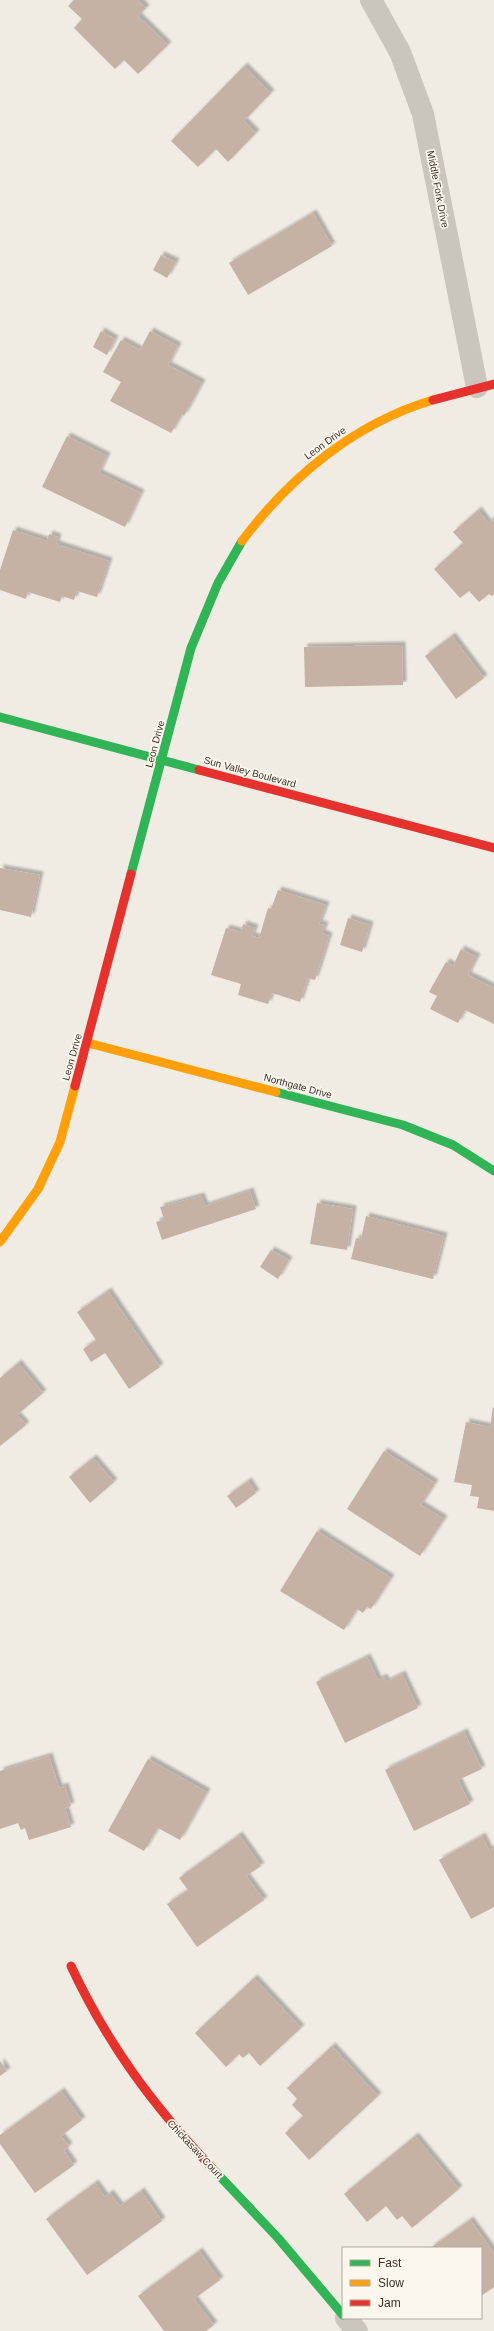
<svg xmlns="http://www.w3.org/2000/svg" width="494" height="2331" font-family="Arial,sans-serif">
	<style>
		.building { fill: #c6b2a4; filter: url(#shadow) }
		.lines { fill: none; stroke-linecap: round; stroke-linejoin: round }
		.street { stroke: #cac5bd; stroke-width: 22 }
		.fast { stroke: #30b455; stroke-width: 9 }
		.slow { stroke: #ff9f0a; stroke-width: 9 }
		.jam { stroke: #e5322d; stroke-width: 9 }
		.labels { text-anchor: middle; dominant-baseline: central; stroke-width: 3.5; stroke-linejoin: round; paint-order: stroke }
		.street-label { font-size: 10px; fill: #3c322a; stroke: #fcf7ed }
	</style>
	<defs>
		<filter id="shadow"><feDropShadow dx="3.5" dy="-3.5" stdDeviation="1" flood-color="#0004"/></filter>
	</defs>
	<rect width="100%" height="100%" fill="#f0ece4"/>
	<!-- building -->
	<g class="building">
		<path d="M 74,0 L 138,0 L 146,8 L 138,16 L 168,45 L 138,74 L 124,60 L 115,69 L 74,28 L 82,19 L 68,6 Z"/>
		<path d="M 244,66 L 271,93 L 244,121 L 256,133 L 228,162 L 216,149 L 198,167 L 171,141 Z"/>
		<path d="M 313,213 L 332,246 L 248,295 L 229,263 Z"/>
		<path d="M 161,255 L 176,262 L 167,278 L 153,270 Z"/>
		<path d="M 101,331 L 115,339 L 107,355 L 93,347 Z"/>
		<path d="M 150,331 L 178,346 L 168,365 L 202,383 L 184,416 L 182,414 L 171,433 L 110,401 L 121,382 L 103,372 L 121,340 L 140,350 Z"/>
		<path d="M 67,436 L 107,456 L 99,473 L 141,493 L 125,527 L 42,487 Z"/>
		<path d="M 478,510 L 488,523 L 494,518 L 494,594 L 492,596 L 489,594 L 479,602 L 469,591 L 460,598 L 434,569 L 463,543 L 453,532 Z"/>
		<path d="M 13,530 L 47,541 L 49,534 L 58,537 L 56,544 L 109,561 L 97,597 L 77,591 L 74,600 L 62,596 L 60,602 L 28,592 L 26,599 L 0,590 L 0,570 Z"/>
		<path d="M 452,636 L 484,678 L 456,699 L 425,656 Z"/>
		<path d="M 402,645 L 403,685 L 305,687 L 304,647 Z"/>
		<path d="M 0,868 L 40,875 L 31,917 L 0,910 Z"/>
		<path d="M 278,890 L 326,905 L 319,924 L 325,925 L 322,933 L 329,936 L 315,980 L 308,978 L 300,1002 L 272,993 L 268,1004 L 238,995 L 241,984 L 211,975 L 226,928 L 241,932 L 243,924 L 255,928 L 252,936 L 259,938 L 268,908 L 271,909 Z"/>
		<path d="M 348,918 L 370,925 L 362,952 L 340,945 Z"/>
		<path d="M 461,949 L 477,957 L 468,975 L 494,988 L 494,1024 L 465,1010 L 458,1023 L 430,1009 L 437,996 L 429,992 L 446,962 L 453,966 Z"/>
		<path d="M 250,1191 L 256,1209 L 162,1240 L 156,1222 L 164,1219 L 160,1207 L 201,1196 L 205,1206 Z"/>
		<path d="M 317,1203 L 353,1209 L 347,1250 L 310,1244 Z"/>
		<path d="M 366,1216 L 444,1236 L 433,1279 L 351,1259 L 356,1238 L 361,1239 Z"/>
		<path d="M 271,1250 L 289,1260 L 278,1279 L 260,1267 Z"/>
		<path d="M 108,1291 L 160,1367 L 129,1389 L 105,1353 L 91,1362 L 83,1349 L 96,1340 L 77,1312 Z"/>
		<path d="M 18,1363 L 43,1393 L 17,1415 L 26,1425 L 0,1446 L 0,1378 Z"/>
		<path d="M 493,1407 L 494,1408 L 494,1511 L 477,1508 L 479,1497 L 470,1496 L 472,1485 L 454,1482 L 466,1422 L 490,1427 Z"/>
		<path d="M 384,1451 L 435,1483 L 421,1505 L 444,1519 L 420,1556 L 347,1509 Z"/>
		<path d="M 93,1458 L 114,1482 L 90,1503 L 69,1477 Z"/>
		<path d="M 248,1481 L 256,1493 L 236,1508 L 227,1496 Z"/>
		<path d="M 317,1531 L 391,1578 L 371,1609 L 367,1607 L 363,1613 L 357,1609 L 344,1630 L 280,1591 Z"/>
		<path d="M 367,1657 L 378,1680 L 384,1677 L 386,1682 L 402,1674 L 418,1708 L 345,1743 L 316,1682 Z"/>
		<path d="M 464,1732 L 482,1769 L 458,1780 L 470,1804 L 414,1831 L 385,1770 Z"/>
		<path d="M 49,1756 L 59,1788 L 65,1786 L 71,1806 L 65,1808 L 71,1827 L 29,1840 L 25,1828 L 21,1830 L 18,1823 L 0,1829 L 0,1771 Z"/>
		<path d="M 148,1759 L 207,1792 L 180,1840 L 158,1828 L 144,1851 L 108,1831 Z"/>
		<path d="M 239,1835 L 261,1866 L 246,1876 L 264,1900 L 197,1947 L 167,1904 L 188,1890 L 179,1878 Z"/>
		<path d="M 482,1836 L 489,1850 L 494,1848 L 494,1907 L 471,1919 L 439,1860 Z"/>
		<path d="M 254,1978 L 301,2028 L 260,2066 L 249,2053 L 243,2058 L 239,2054 L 226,2067 L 195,2033 Z"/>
		<path d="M 332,2046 L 378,2096 L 309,2160 L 285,2133 L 303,2116 L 292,2105 L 297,2099 L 287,2088 Z"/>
		<path d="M 0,2061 L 7,2071 L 0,2076 Z"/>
		<path d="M 61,2091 L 82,2120 L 61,2136 L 69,2146 L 64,2151 L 74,2165 L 35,2193 L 0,2144 L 0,2135 Z"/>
		<path d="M 415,2136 L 459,2189 L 412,2228 L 402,2216 L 397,2220 L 386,2206 L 367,2222 L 344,2194 Z"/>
		<path d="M 95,2183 L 105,2197 L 110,2193 L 120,2206 L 141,2191 L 162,2221 L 87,2275 L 46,2219 Z"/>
		<path d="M 470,2220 L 494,2253 L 494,2287 L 481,2296 L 481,2248 L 430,2248 Z"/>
		<path d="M 199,2251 L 220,2280 L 194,2299 L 214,2325 L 206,2331 L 164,2331 L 138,2296 Z"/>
	</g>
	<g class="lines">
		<!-- street -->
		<g class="street">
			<path d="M 371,0 L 400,52 L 423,114 L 477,387"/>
			<path d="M 346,2318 L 357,2331"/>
		</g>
		<!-- fast -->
		<g class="fast">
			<path d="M 0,717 L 199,770"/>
			<path d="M 131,874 L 191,648 L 218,583 L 242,541"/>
			<path d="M 276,1092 L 403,1125 L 453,1145 L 494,1171"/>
			<path d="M 212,2168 L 278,2238 L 343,2315"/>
		</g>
		<!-- slow -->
		<g class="slow">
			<path d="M 242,541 C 290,477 355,423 433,400"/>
			<path d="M 88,1043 L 276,1092"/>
			<path d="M 0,1242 L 38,1189 L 60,1142 L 75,1086"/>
		</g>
		<!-- jam -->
		<g class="jam">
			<path d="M 433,400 L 494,384"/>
			<path d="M 199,770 L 494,848"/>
			<path d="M 75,1086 L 131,874"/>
			<path d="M 71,1966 C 108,2045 152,2104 212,2168"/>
		</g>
	</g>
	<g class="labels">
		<!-- street labels -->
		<g class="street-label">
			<text transform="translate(438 189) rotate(79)">Middle Fork Drive</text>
			<text transform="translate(325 443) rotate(-36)">Leon Drive</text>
			<text transform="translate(155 744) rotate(-75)">Leon Drive</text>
			<text transform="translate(250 772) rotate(15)">Sun Valley Boulevard</text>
			<text transform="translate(72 1057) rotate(-74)">Leon Drive</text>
			<text transform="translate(298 1086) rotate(15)">Northgate Drive</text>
			<text transform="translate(195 2149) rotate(47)">Chickasaw Court</text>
		</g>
	</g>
	<!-- legend -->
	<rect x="342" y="2247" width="140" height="72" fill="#fcf7ed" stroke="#afa89f"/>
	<rect x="350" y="2260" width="20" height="6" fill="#30b455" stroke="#afa89f"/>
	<text x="378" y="2267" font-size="12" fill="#3c322a">Fast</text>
	<rect x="350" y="2280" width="20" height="6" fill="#ff9f0a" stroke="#afa89f"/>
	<text x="378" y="2287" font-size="12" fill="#3c322a">Slow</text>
	<rect x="350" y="2300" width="20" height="6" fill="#e5322d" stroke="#afa89f"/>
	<text x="378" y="2307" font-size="12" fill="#3c322a">Jam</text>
</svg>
